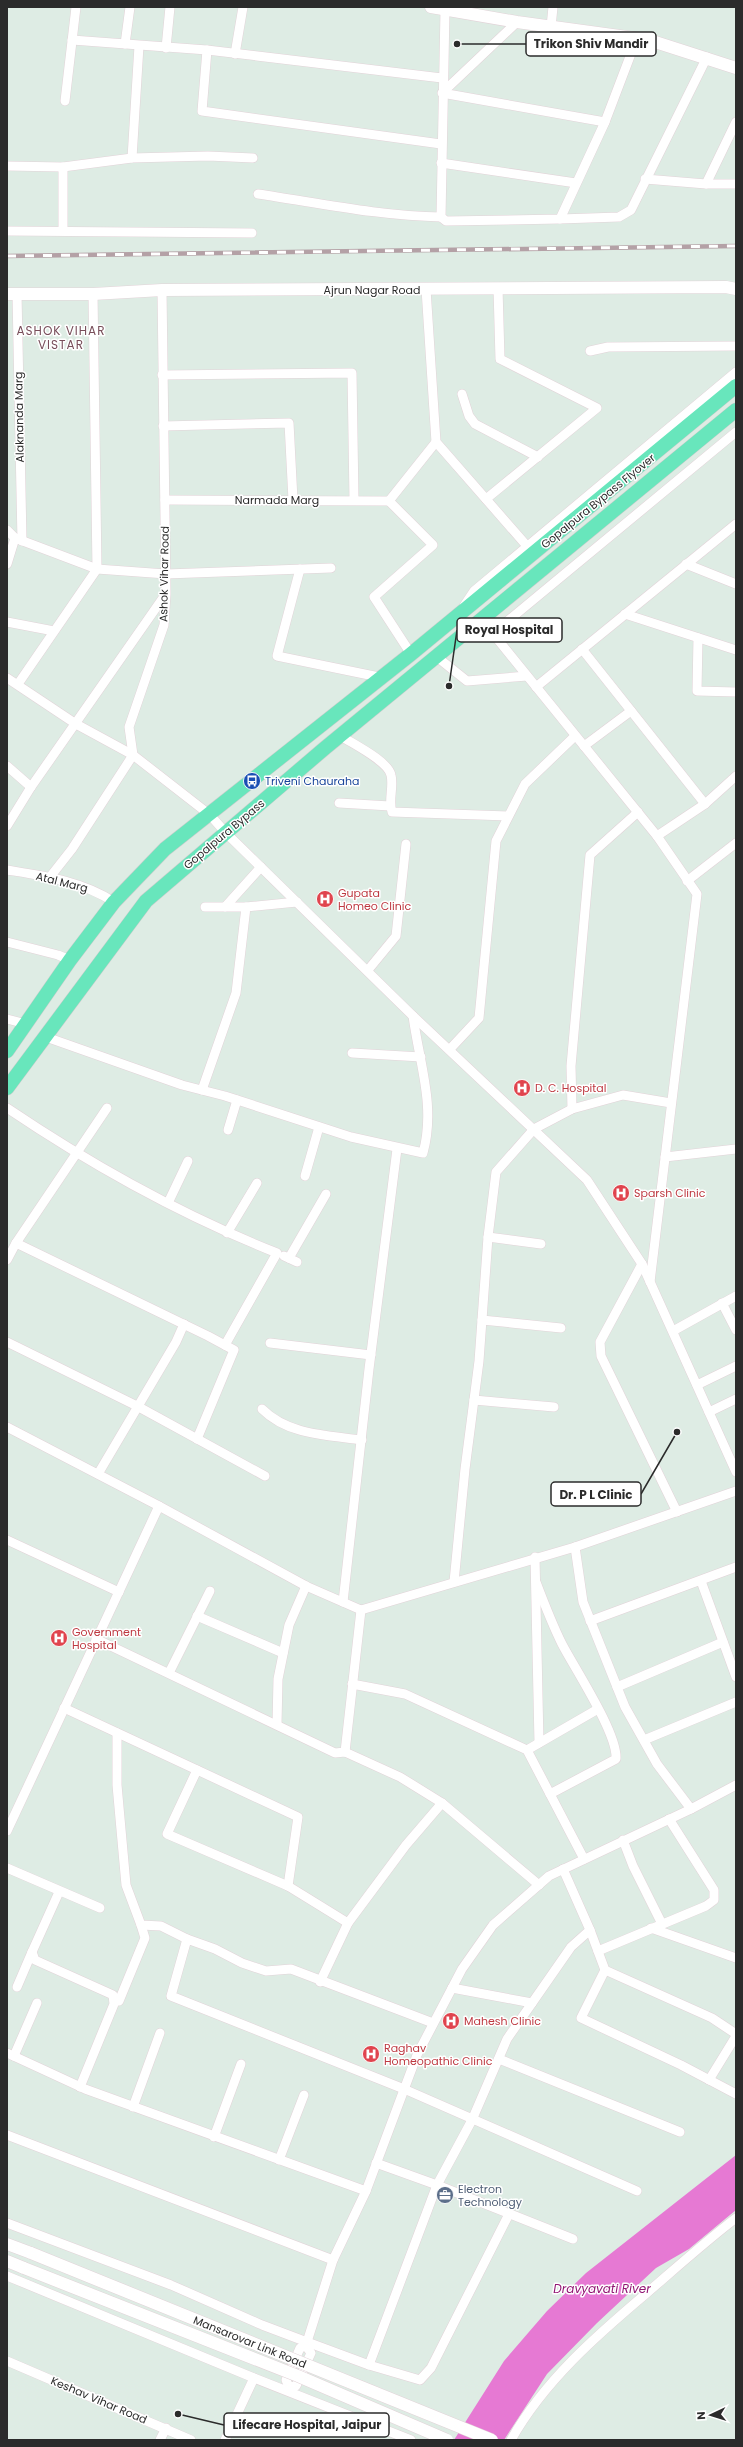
<svg xmlns="http://www.w3.org/2000/svg" width="743" height="2447" font-family="Poppins,sans-serif">
	<style>
		.water { fill: #e679d3 }
		.lines { fill: none; stroke-linecap: round; stroke-linejoin: round }
		.street-casing { stroke: #e2d3d8; stroke-width: 10 }
		.secondary-casing { stroke: #e2d3d8; stroke-width: 13 }
		.primary-casing { stroke: #ccc; stroke-width: 15 }
		.street { stroke: #fff; stroke-width: 9 }
		.secondary { stroke: #fff; stroke-width: 12 }
		.primary { stroke: #68e6bc; stroke-width: 14 }
		.rail-casing { stroke: #b4a1a6; stroke-width: 4.5 }
		.rail { stroke: #fff; stroke-width: 3; stroke-dasharray: 9; stroke-linecap: butt }
		.secondary-bridge-casing { stroke: #e2d3d8; stroke-width: 13; stroke-linecap: butt }
		.secondary-bridge { stroke: #fff; stroke-width: 12 }
		.labels { text-anchor: middle; dominant-baseline: central; stroke-width: 3; stroke-linejoin: round; paint-order: stroke }
		.street-label { font-size: 11px; fill: #2b2b2b; stroke: #fff }
		.transit-label { font-size: 11px; fill: #164399; stroke: #fff; text-anchor: start }
		.health-label { font-size: 11px; fill: #be3a42; stroke: #fff; text-anchor: start }
		.service-label { font-size: 11px; fill: #4e5e75; stroke: #fff; text-anchor: start }
		.neighbourhood-label { font-size: 12px; letter-spacing: 1px; fill: #784e5a; stroke: #fff }
		.water-label { font-size: 12px; font-style: italic; fill: #921774; stroke: #fff }
		.leader { fill: none; stroke: #2b2b2b; stroke-width: 1.5 }
		.callout-dot { fill: #2b2b2b; stroke: #fff; stroke-width: 1.5 }
		.callout { fill: #fff; stroke: #2b2b2b; stroke-width: 1.5 }
		.callout-label { font-size: 12px; text-anchor: middle; font-weight: bold; fill: #2b2b2b }
	</style>
	<rect width="100%" height="100%" fill="#deece4"/>
	<!-- water -->
	<path class="water" d="M 736,2155 L 736,2210 L 689,2249 L 656,2268 L 597,2323 L 547,2374 L 504,2440 L 454,2440 L 504,2361 L 547,2311 L 586,2273 Z"/>
	<g class="lines">
		<!-- street casing -->
		<g class="street-casing">
			<g id="street">
				<path d="M 445,10 L 441,217 L 446,221 L 560,219 L 605,122 L 637,38"/>
				<path d="M 517,22 L 442,93 L 605,122"/>
				<path d="M 551,27 L 553,7"/>
				<path d="M 72,40 L 207,50 L 442,78"/>
				<path d="M 125,44 L 130,7"/>
				<path d="M 166,48 L 170,7"/>
				<path d="M 207,50 L 202,111 L 441,144"/>
				<path d="M 235,54 L 243,7"/>
				<path d="M 65,101 L 76,7"/>
				<path d="M 132,158 L 139,46"/>
				<path d="M 441,163 L 576,183"/>
				<path d="M 7,166 L 63,167 L 132,158 L 208,156 L 253,158"/>
				<path d="M 645,179 L 706,184 L 736,184"/>
				<path d="M 706,184 L 736,122"/>
				<path d="M 258,194 C 319,203 380,216 441,217"/>
				<path d="M 560,219 L 619,217 L 631,210 L 707,57"/>
				<path d="M 7,231 L 252,233"/>
				<path d="M 63,231 L 63,167"/>
				<path d="M 426,289 L 436,442 L 527,546"/>
				<path d="M 162,290 L 166,594 L 164,625 L 129,727 L 133,755 L 210,815 L 226,833 L 413,1016 L 587,1180 L 642,1264 L 736,1472"/>
				<path d="M 17,294 L 22,541"/>
				<path d="M 590,351 L 608,347 L 736,346"/>
				<path d="M 162,375 L 352,373 L 354,500"/>
				<path d="M 462,394 L 469,416 L 475,424 L 538,457"/>
				<path d="M 163,426 L 289,423 L 293,500"/>
				<path d="M 486,499 L 597,408 L 500,359 L 498,288"/>
				<path d="M 165,500 L 389,501"/>
				<path d="M 389,501 L 433,545 L 374,597 L 411,654"/>
				<path d="M 389,501 L 436,442"/>
				<path d="M 7,530 L 15,538 L 97,569 L 166,574 L 331,568"/>
				<path d="M 7,564 L 15,538"/>
				<path d="M 686,564 L 736,584"/>
				<path d="M 300,569 L 277,656 L 379,677"/>
				<path d="M 464,606 L 474,591 L 736,372"/>
				<path d="M 625,614 L 736,650"/>
				<path d="M 482,620 L 657,836 L 697,894 L 650,1282"/>
				<path d="M 7,622 L 54,631"/>
				<path d="M 492,634 L 736,432"/>
				<path d="M 698,638 L 697,691 L 736,692"/>
				<path d="M 582,649 L 705,804"/>
				<path d="M 437,657 L 467,681 L 527,676"/>
				<path d="M 7,678 L 76,724 L 133,755 L 72,849 L 50,877"/>
				<path d="M 18,684 L 97,569 L 93,294"/>
				<path d="M 536,687 L 736,524"/>
				<path d="M 341,736 C 353,744 388,761 391,775 C 394,787 388,800 392,812 L 508,816"/>
				<path d="M 584,746 L 631,711"/>
				<path d="M 7,766 L 31,787"/>
				<path d="M 339,803 L 390,806"/>
				<path d="M 7,826 L 31,787 L 165,595"/>
				<path d="M 657,836 L 705,804 L 736,776"/>
				<path d="M 7,870 C 44,876 82,881 114,902"/>
				<path d="M 687,881 L 736,843"/>
				<path d="M 205,907 L 246,907"/>
				<path d="M 225,907 L 261,867"/>
				<path d="M 7,942 L 58,955 L 70,960"/>
				<path d="M 368,970 L 396,936 L 406,844"/>
				<path d="M 7,1019 L 26,1024"/>
				<path d="M 46,1037 L 182,1085 L 225,1096 L 351,1137 L 423,1153 C 436,1106 419,1062 413,1016"/>
				<path d="M 450,1049 L 479,1018 L 496,841 L 525,784 L 575,736"/>
				<path d="M 352,1053 L 421,1057"/>
				<path d="M 202,1090 L 236,993 L 246,907 L 297,902"/>
				<path d="M 7,1108 C 93,1166 181,1215 277,1253 L 225,1345"/>
				<path d="M 572,1109 L 571,1066 L 590,855 L 638,812"/>
				<path d="M 228,1130 L 237,1100"/>
				<path d="M 665,1157 L 736,1149"/>
				<path d="M 305,1176 L 319,1127"/>
				<path d="M 168,1203 L 188,1161"/>
				<path d="M 227,1233 L 257,1183"/>
				<path d="M 488,1237 L 541,1244"/>
				<path d="M 16,1243 L 107,1108"/>
				<path d="M 284,1256 L 297,1262"/>
				<path d="M 289,1258 L 326,1194"/>
				<path d="M 7,1260 L 16,1243 L 208,1336 L 234,1350 L 197,1439"/>
				<path d="M 642,1264 L 600,1342 L 601,1356 L 677,1512"/>
				<path d="M 722,1303 L 736,1330"/>
				<path d="M 482,1320 L 561,1328"/>
				<path d="M 673,1331 L 736,1296"/>
				<path d="M 7,1342 L 137,1406 L 265,1476"/>
				<path d="M 270,1343 L 371,1355"/>
				<path d="M 697,1385 L 736,1366"/>
				<path d="M 474,1400 L 554,1407"/>
				<path d="M 262,1409 C 288,1435 326,1435 362,1440"/>
				<path d="M 709,1412 L 736,1399"/>
				<path d="M 7,1427 L 159,1506 L 306,1586 L 361,1610 L 575,1547 L 736,1491"/>
				<path d="M 98,1474 L 176,1342 L 184,1324"/>
				<path d="M 7,1540 L 119,1592"/>
				<path d="M 575,1547 L 583,1602 L 625,1707 L 657,1764 L 691,1809"/>
				<path d="M 535,1557 L 539,1743"/>
				<path d="M 701,1581 L 736,1677"/>
				<path d="M 454,1582 L 465,1469 L 479,1361 L 488,1237 L 496,1172 L 534,1129 L 572,1109 L 623,1095 L 671,1103"/>
				<path d="M 536,1582 C 544,1603 552,1624 562,1644 C 575,1669 618,1734 616,1759 L 550,1794"/>
				<path d="M 343,1602 L 369,1369 L 397,1149"/>
				<path d="M 197,1616 L 283,1653"/>
				<path d="M 590,1621 L 736,1567"/>
				<path d="M 96,1639 L 335,1753 L 345,1752 L 400,1777 L 442,1803 L 539,1885"/>
				<path d="M 169,1673 L 210,1591"/>
				<path d="M 352,1684 L 405,1694 L 527,1750 L 584,1859"/>
				<path d="M 617,1687 L 723,1642"/>
				<path d="M 64,1708 L 298,1817 L 288,1886"/>
				<path d="M 277,1724 L 278,1679 L 289,1625 L 306,1586"/>
				<path d="M 117,1733 L 117,1785 L 126,1885 L 141,1925 L 161,1926 L 187,1939 L 215,1949 L 242,1963 L 266,1971 L 291,1969 L 433,2023"/>
				<path d="M 644,1740 L 736,1702"/>
				<path d="M 527,1750 L 598,1709"/>
				<path d="M 345,1752 L 361,1610"/>
				<path d="M 197,1770 L 167,1834 L 288,1886 L 348,1923"/>
				<path d="M 7,1831 L 159,1506"/>
				<path d="M 623,1840 L 633,1866 L 662,1924"/>
				<path d="M 7,1868 L 100,1908"/>
				<path d="M 59,1892 L 32,1952 L 35,1960 L 113,1995 L 114,2004 L 80,2087"/>
				<path d="M 651,1928 L 736,1958"/>
				<path d="M 590,1930 L 605,1970 L 712,2018 L 736,2034"/>
				<path d="M 187,1939 L 171,1996 L 404,2089 L 637,2191"/>
				<path d="M 598,1951 L 706,1906 L 714,1900 L 714,1890 L 669,1819"/>
				<path d="M 605,1970 L 581,2018 L 681,2065 L 736,2094"/>
				<path d="M 320,1982 L 348,1923 L 406,1845 L 442,1803"/>
				<path d="M 17,1987 L 32,1952"/>
				<path d="M 452,1988 L 532,2003"/>
				<path d="M 119,2001 L 145,1938 L 141,1925"/>
				<path d="M 7,2053 L 85,2089 L 366,2191"/>
				<path d="M 14,2056 L 37,2003"/>
				<path d="M 499,2059 L 680,2132"/>
				<path d="M 709,2080 L 736,2036"/>
				<path d="M 133,2107 L 160,2033"/>
				<path d="M 7,2135 L 333,2260"/>
				<path d="M 214,2137 L 241,2064"/>
				<path d="M 279,2160 L 304,2095"/>
				<path d="M 376,2163 L 437,2185 L 573,2239"/>
				<path d="M 7,2223 L 171,2285 L 262,2325 L 307,2342 L 333,2260 L 366,2191 L 417,2055 L 462,1969 L 493,1925 L 549,1876 L 691,1809 L 736,1785"/>
				<path d="M 7,2276 L 254,2378 L 411,2440"/>
				<path d="M 306,2346 L 307,2342 L 369,2365 L 420,2380 L 431,2368 L 509,2214"/>
				<path d="M 306,2346 L 311,2353 L 296,2386 L 289,2387 L 286,2380 L 300,2348 Z"/>
				<path d="M 7,2361 L 191,2440"/>
				<path d="M 369,2365 L 437,2185 L 472,2120 L 507,2039 L 571,1947 L 590,1930 L 563,1869"/>
				<path d="M 160,2440 L 166,2428"/>
				<path d="M 225,2440 L 254,2378"/>
				<path d="M 511,2440 C 544,2381 597,2335 648,2292 C 677,2267 706,2241 736,2218"/>
			</g>
		</g>
		<!-- secondary casing -->
		<g class="secondary-casing">
			<g id="secondary">
				<path d="M 431,7 L 517,22 L 649,40 L 736,68"/>
				<path d="M 7,294 L 93,294 L 162,290 L 726,287 L 736,289"/>
				<path d="M 7,2244 L 31,2253"/>
				<path d="M 7,2261 L 24,2268"/>
			</g>
		</g>
		<!-- primary casing -->
		<g class="primary-casing">
			<g id="primary">
				<path d="M 7,1051 L 70,960 L 114,902 L 165,849 L 411,654 L 736,386"/>
				<path d="M 7,1088 L 146,901 L 325,748 L 736,410"/>
			</g>
		</g>
		<!-- street -->
		<use href="#street" class="street"/>
		<!-- secondary -->
		<use href="#secondary" class="secondary"/>
		<!-- primary -->
		<use href="#primary" class="primary"/>
		<!-- rail casing -->
		<g class="rail-casing">
			<path id="rail" d="M 7,256 L 736,246"/>
		</g>
		<!-- rail -->
		<use href="#rail" class="rail"/>
		<!-- secondary-bridge casing -->
		<g class="secondary-bridge-casing">
			<g id="secondary-bridge">
				<path d="M 31,2253 L 492,2440"/>
				<path d="M 24,2268 L 298,2376 L 447,2440"/>
			</g>
		</g>
		<!-- secondary-bridge -->
		<use href="#secondary-bridge" class="secondary-bridge"/>
	</g>
	<!-- icons -->
	<defs>
		<g id="bus-disc" transform="scale(0.9)"><circle r="9.5" fill="#1a4fb4" stroke="#fff"/><path d="M-5-6H5V4H4V6H2V4H-2V6H-4V4H-5ZM-3.5-4V0h7V-4ZM-3.5 1.2v1.5H-2V1.2ZM2 1.2v1.5H3.5V1.2Z" fill="#fff"/></g>
		<g id="hospital-disc" transform="scale(0.9)"><circle r="9.5" fill="#e0444e" stroke="#fff"/><path d="M-5-5h3v3.5h4V-5h3V5h-3V1.5h-4V5h-3Z" fill="#fff"/></g>
		<g id="office-disc" transform="scale(0.9)"><circle r="9.5" fill="#5c6f8a" stroke="#fff"/><path d="M-6-3h4V-5.5h4V-3h4V5H-6ZM-1-4.5V-3h2v-1.5ZM-6 0V1H6V0Z" fill="#fff"/></g>
	</defs>
	<g fill-rule="evenodd">
		<use href="#bus-disc" x="252" y="781"/>
		<use href="#hospital-disc" x="325" y="899"/>
		<use href="#hospital-disc" x="522" y="1088"/>
		<use href="#hospital-disc" x="621" y="1193"/>
		<use href="#hospital-disc" x="59" y="1638"/>
		<use href="#hospital-disc" x="451" y="2021"/>
		<use href="#hospital-disc" x="371" y="2054"/>
		<use href="#office-disc" x="445" y="2195"/>
	</g>
	<g class="labels">
		<!-- street labels -->
		<g class="street-label">
			<text x="372" y="290">Ajrun Nagar Road</text>
			<text transform="translate(19 417) rotate(-91)">Alaknanda Marg</text>
			<text x="277" y="500">Narmada Marg</text>
			<text transform="translate(598 501) rotate(-39)">Gopalpura Bypass Flyover</text>
			<text transform="translate(164 574) rotate(-89)">Ashok Vihar Road</text>
			<text transform="translate(224 834) rotate(-40)">Gopalpura Bypass</text>
			<text transform="translate(62 882) rotate(14)">Atal Marg</text>
			<text transform="translate(250 2342) rotate(22)">Mansarovar Link Road</text>
			<text transform="translate(99 2400) rotate(23)">Keshav Vihar Road</text>
		</g>
		<!-- transit labels -->
		<g class="transit-label">
			<text x="265" y="781">Triveni Chauraha</text>
		</g>
		<!-- health labels -->
		<g class="health-label">
			<text x="338" y="893">Gupata<tspan x="338" dy="13">Homeo Clinic</tspan></text>
			<text x="535" y="1088">D. C. Hospital</text>
			<text x="634" y="1193">Sparsh Clinic</text>
			<text x="72" y="1632">Government<tspan x="72" dy="13">Hospital</tspan></text>
			<text x="464" y="2021">Mahesh Clinic</text>
			<text x="384" y="2048">Raghav<tspan x="384" dy="13">Homeopathic Clinic</tspan></text>
		</g>
		<!-- service labels -->
		<g class="service-label">
			<text x="458" y="2189">Electron<tspan x="458" dy="13">Technology</tspan></text>
		</g>
		<!-- neighbourhood labels -->
		<g class="neighbourhood-label">
			<text x="61" y="330">ASHOK VIHAR<tspan x="61" dy="14">VISTAR</tspan></text>
		</g>
		<!-- water labels -->
		<g class="water-label">
			<text x="602" y="2288">Dravyavati River</text>
		</g>
	</g>
	<!-- callouts -->
	<path class="leader" d="M457 44L526 44M449 686L457 630M677 1432L641 1494M178 2414L224 2425"/>
	<g class="callout-dot">
		<circle cx="457" cy="44" r="4"/>
		<circle cx="449" cy="686" r="4"/>
		<circle cx="677" cy="1432" r="4"/>
		<circle cx="178" cy="2414" r="4"/>
	</g>
	<g class="callout">
		<rect x="526" y="32" width="130" height="24" rx="4"/>
		<rect x="457" y="618" width="105" height="24" rx="4"/>
		<rect x="551" y="1482" width="90" height="24" rx="4"/>
		<rect x="224" y="2413" width="165" height="24" rx="4"/>
	</g>
	<g class="callout-label">
		<text x="591" y="48">Trikon Shiv Mandir</text>
		<text x="509" y="634">Royal Hospital</text>
		<text x="596" y="1499">Dr. P L Clinic</text>
		<text x="307" y="2429">Lifecare Hospital, Jaipur</text>
	</g>
	<!-- border -->
	<rect width="743" height="2447" fill="none" stroke="#2b2b2b" stroke-width="16"/>
	<!-- north arrow -->
	<g transform="translate(711 2415) rotate(266)" stroke="#ffffff" stroke-width="3" paint-order="stroke">
	<path d="M0-3L7 15L0 10L-7 15Z" fill="#2b2b2b"/>
	<text y="-6" font-size="11" font-weight="bold" text-anchor="middle" fill="#2b2b2b">N</text>
	</g>
</svg>
